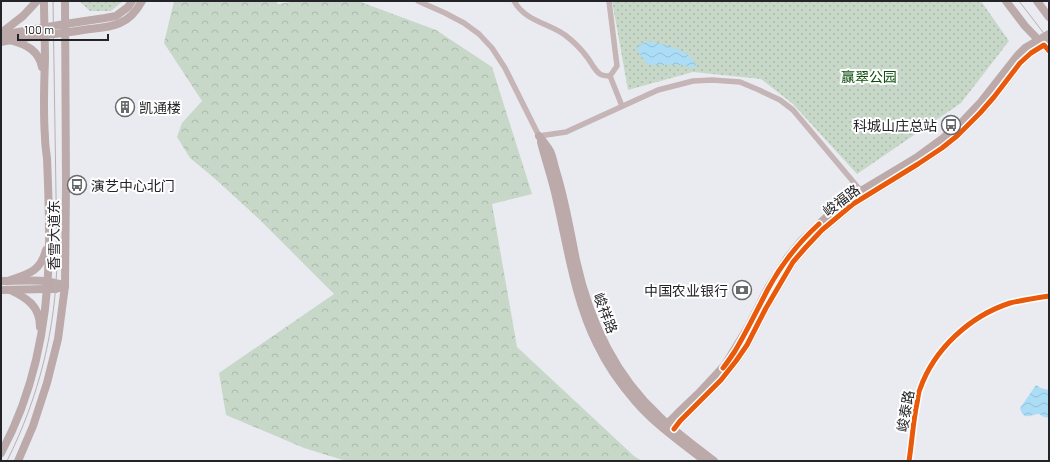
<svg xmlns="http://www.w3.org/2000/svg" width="1050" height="462" font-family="Barlow,'Noto Sans SC',sans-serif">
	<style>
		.forest { fill: url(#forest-crowns) }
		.park { fill: url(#park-dots) }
		.water { fill: url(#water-waves) }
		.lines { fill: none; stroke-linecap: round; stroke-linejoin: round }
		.street { stroke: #c5b5b6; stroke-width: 5.5 }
		.secondary { stroke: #bcaaaa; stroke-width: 8 }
		.tram { stroke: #b6b0b1; stroke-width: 1 }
		.cycleway-casing { stroke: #fff; stroke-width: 8 }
		.cycleway { stroke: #e8590c; stroke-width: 5 }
		.labels { text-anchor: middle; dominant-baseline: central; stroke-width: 4; stroke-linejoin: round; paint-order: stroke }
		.park-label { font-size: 14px; fill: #0e4f0e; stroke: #fff }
		.poi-label { font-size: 14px; fill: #242428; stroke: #fff; text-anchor: start }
		.street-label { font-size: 14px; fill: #242428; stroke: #fff }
	</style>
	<defs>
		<pattern id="forest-crowns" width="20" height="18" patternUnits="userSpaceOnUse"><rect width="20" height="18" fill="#c7d8c8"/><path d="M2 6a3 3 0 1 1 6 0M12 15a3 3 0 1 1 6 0" fill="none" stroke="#abb9ac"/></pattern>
		<pattern id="park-dots" width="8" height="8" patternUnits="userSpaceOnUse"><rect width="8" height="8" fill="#c7d8c8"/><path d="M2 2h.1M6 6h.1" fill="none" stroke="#abb9ac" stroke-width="1.8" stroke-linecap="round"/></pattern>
		<pattern id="water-waves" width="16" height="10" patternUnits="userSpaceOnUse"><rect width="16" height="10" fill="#acddf7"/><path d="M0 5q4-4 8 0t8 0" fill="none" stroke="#94bed4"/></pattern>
	</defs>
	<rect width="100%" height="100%" fill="#eaebf1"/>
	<!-- forest -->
	<path class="forest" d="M 174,1 L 276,1 L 278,4 L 298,1 L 358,1 L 436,30 L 492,67 L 532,194 L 492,204 L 517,347 L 634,456 L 642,461 L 346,461 L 304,448 L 226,415 L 219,373 L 334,294 L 259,219 L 213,177 L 190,158 L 177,137 L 182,123 L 202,101 L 164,43 Z"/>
	<!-- park -->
	<g class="park">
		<path d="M 79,1 L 123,1 L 111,11 L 90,11 Z"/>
		<path d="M 612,1 L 981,1 L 1009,41 L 961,103 L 857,174 L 793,104 L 761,79 L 693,72 L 628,90 Z"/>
	</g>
	<!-- water -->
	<g class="water">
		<path d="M 648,41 C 664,45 689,48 696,65 L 694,68 L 681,65 L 653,65 L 646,63 L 640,54 L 636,47 Z"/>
		<path d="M 1036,385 L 1041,388 L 1049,390 L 1049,418 L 1044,417 L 1039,414 C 1030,415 1023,421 1020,408 Z"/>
	</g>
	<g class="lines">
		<!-- street -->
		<g class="street">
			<path d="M 418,1 L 445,13 L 464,23 L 479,34 L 492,48 L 505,68 L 539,136 L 566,132 L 658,90 L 693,81 L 712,80 L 740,82 L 759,90 L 780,100 L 793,110 L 861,191"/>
			<path d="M 514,1 C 525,21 548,23 565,35 C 573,41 581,49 587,57 C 591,62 595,71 600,74 C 603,76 607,76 610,76"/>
			<path d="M 609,1 L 617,66 L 610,76"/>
			<path d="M 610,76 L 622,106"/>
			<path d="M 909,461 C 912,442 913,422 917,403 C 918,399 918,393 920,389 C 934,349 970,316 1010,303 C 1023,300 1036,298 1049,296"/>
		</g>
		<!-- secondary -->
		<g class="secondary">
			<path d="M 1006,1 L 1025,26 L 1049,51"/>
			<path d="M 1037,1 L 1049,17"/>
			<path d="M 1,33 L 23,16 L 37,1"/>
			<path d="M 1,35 L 65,24 L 105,18 L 116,16 L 128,7 L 132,1"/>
			<path d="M 13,41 C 27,45 39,51 42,67"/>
			<path d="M 1,42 C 30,36 60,34 90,29 C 100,28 111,27 120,23 C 130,19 137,10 142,1"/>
			<path d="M 539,136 C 543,141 547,146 550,151 C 553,157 554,165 556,171 C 565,200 570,230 576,260 C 589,319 613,373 658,415 C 675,432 695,446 714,461"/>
			<path d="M 541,142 C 546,162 553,181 557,201 C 568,249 575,300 597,344 C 607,365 621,385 636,402 C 656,425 682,443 705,461"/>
			<path d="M 1,281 C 22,281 46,278 65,286"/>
			<path d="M 8,281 C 27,274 40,273 46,250"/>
			<path d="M 1,290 L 47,289 L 56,289 L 65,286"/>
			<path d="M 10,290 C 27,298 40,306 40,327"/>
			<path d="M 663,428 L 678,413 L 699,393 L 725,365 L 748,327 L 768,288 L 788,257 L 801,241 L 831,213 L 861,191 L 916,158 L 942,139 L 962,122 L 981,102 L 1018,55 L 1025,48 L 1049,34"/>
			<path d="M 670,433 L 680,421 L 721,380 L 736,361 L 747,345 L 766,308 L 793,262 L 806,247 L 822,230 L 853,204 L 918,164 L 942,148 L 957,136 L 980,113 L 994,97 L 1020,63 L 1031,53 L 1049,42"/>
			<path d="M 1,453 C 38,385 50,308 49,231 C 49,207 48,182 47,158 C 46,151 45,144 45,137 C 43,111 44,85 45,59 C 45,39 44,20 44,1"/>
			<path d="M 18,461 L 33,426 L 47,383 L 58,339 L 65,286 L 66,185 L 65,1"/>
		</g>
		<!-- tram -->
		<g class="tram">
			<path d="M 1019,1 L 1049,40"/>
			<path d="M 7,461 C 39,397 56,329 57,258 L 53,1"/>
		</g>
		<!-- cycleway casing -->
		<g class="cycleway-casing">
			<g id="cycleway">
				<path d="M 723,368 C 727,363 731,357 735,351 C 747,331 757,310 768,289 C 781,265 798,243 819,224"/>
				<path d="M 674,429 L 680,421 L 721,380 L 736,361 L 747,345 L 766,308 L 793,262 L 806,247 L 822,230 L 853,204 L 918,164 L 942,148 L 957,136 L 980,113 L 994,97 L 1020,63 L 1031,53 L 1044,45 L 1049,51"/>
				<path d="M 909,461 C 912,442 913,422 917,403 C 918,399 918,393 920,389 C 934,349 970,316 1010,303 C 1023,300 1036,298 1049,296"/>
			</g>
		</g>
		<!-- cycleway -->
		<use href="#cycleway" class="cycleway"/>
	</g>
	<!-- icons -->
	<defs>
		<g id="building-ring" transform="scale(1)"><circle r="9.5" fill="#fff" stroke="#696a6e" stroke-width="1.5"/><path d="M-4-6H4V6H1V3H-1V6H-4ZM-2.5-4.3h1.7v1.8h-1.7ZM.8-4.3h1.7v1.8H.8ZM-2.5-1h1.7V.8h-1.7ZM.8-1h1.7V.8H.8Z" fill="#696a6e"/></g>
		<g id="bus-ring" transform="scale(1)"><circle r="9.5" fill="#fff" stroke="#696a6e" stroke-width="1.5"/><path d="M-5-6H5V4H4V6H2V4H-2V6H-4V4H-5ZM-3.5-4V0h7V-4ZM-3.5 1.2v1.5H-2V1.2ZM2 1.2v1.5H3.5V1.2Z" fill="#696a6e"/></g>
		<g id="bank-ring" transform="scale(1)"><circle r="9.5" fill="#fff" stroke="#696a6e" stroke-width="1.5"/><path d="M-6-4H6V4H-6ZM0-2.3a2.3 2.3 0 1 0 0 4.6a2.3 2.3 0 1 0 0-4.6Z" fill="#696a6e"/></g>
	</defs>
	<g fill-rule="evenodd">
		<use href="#building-ring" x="125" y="107"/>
		<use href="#bus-ring" x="951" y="125"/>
		<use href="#bus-ring" x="77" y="185"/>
		<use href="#bank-ring" x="742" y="290"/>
	</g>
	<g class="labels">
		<!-- park labels -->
		<g class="park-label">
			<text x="869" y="76">赢翠公园</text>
		</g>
		<!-- poi labels -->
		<g class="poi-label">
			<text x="139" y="107">凯通楼</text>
			<text x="937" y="125" text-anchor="end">科城山庄总站</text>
			<text x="91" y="185">演艺中心北门</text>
			<text x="728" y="290" text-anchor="end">中国农业银行</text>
		</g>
		<!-- street labels -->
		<g class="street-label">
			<text transform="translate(841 200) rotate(-37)">峻福路</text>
			<text transform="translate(53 235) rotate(-90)">香雪大道东</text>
			<text transform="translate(606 313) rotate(69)">峻祥路</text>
			<text transform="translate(905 411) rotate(-80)">峻泰路</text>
		</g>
	</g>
	<!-- border -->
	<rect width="1050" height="462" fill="none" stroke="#242428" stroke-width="4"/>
	<!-- scale -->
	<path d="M18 34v6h90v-6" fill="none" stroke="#242428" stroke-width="2"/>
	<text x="24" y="34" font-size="12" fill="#242428" stroke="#ffffff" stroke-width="3" paint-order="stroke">100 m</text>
</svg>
